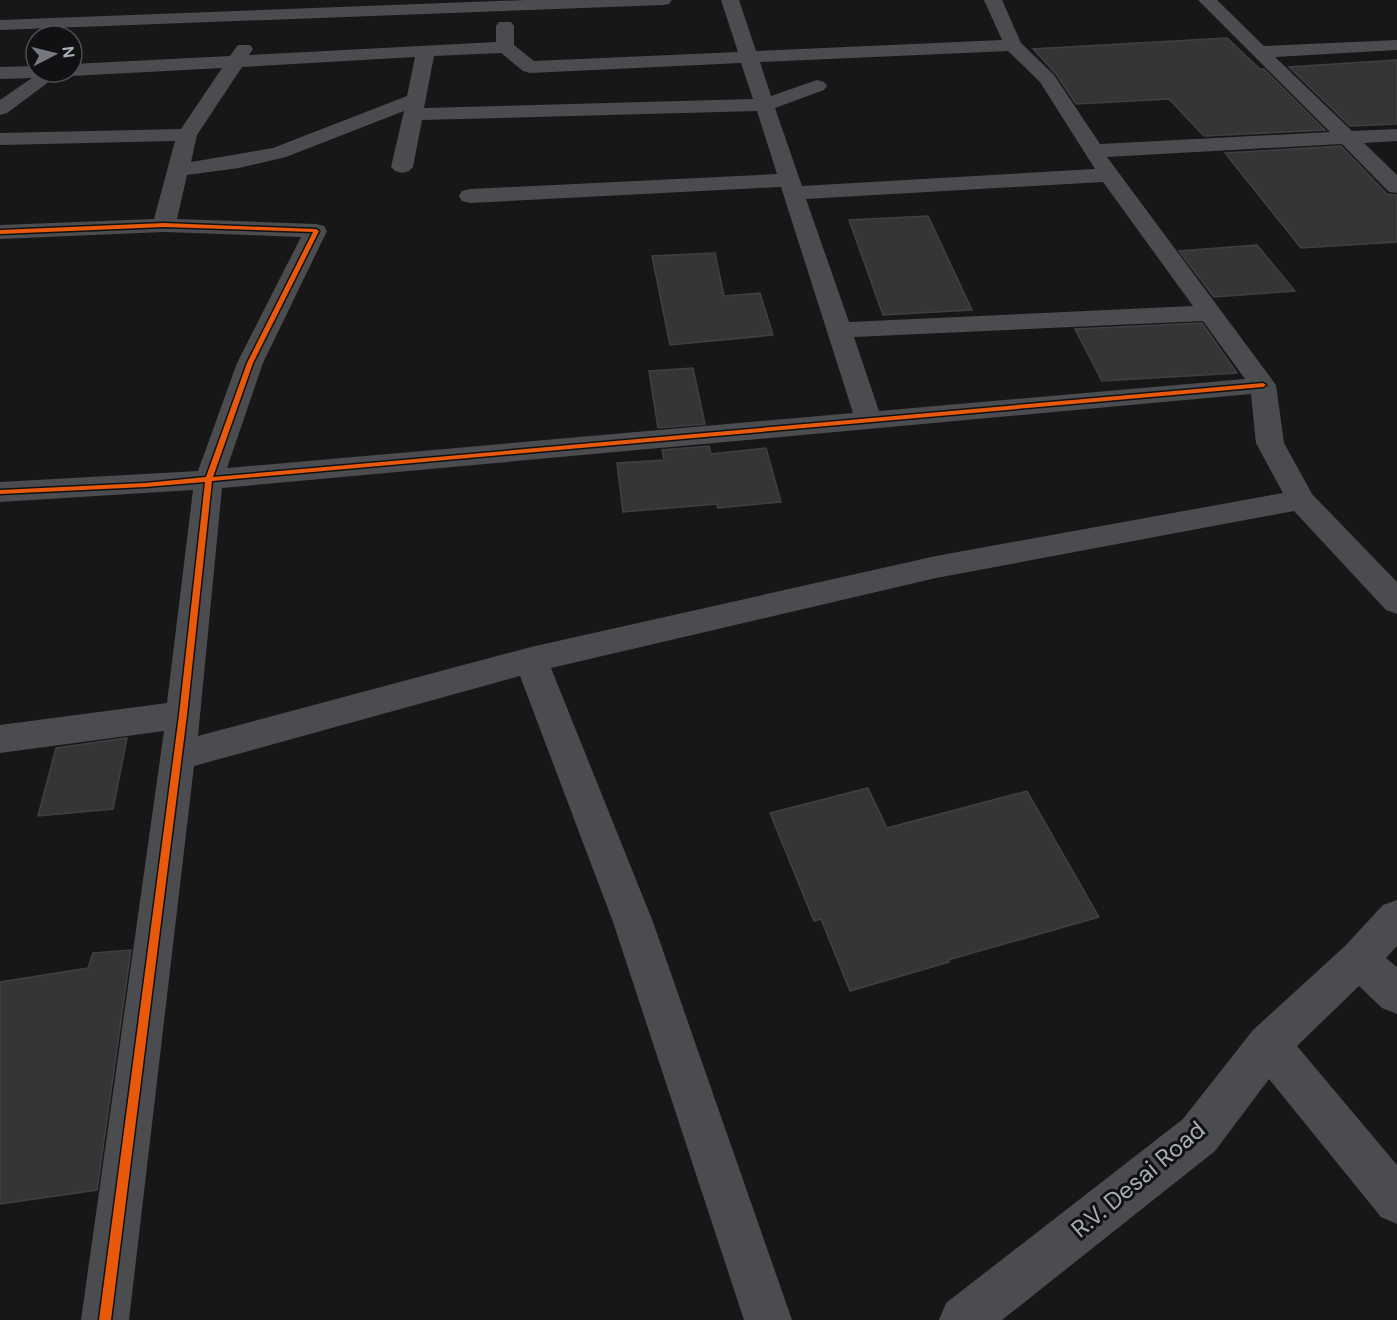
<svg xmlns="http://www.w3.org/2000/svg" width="1397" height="1320" font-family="'DM Sans',sans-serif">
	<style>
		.building { fill: #353536; stroke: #3f4043; stroke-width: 1.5 }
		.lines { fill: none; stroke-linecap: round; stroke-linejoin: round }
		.minor { fill: #4b4c50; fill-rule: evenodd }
		.cycleway-casing { stroke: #111113; stroke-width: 3 }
		.cycleway { fill: #e8590c; fill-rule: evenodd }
		.labels { text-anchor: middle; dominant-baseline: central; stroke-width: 6; stroke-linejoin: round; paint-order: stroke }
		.near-street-label { font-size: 24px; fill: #a8adb8; stroke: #111113 }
	</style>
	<rect width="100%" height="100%" fill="#171717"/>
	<!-- building -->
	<g class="building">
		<path d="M 1227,38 L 1260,69 L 1264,69 L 1325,130 L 1204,136 L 1169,99 L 1076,104 L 1056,74 L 1033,49 Z"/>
		<path d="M 1397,60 L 1397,124 L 1350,126 L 1289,67 Z"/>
		<path d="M 1341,146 L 1387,194 L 1397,195 L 1397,242 L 1301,248 L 1225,153 Z"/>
		<path d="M 928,216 L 972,310 L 883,315 L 849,220 Z"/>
		<path d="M 1257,245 L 1295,291 L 1214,297 L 1179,251 Z"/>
		<path d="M 715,253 L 724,296 L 760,293 L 773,335 L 670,345 L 652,256 Z"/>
		<path d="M 1202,323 L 1237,373 L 1102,381 L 1075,329 Z"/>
		<path d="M 693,368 L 705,424 L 658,428 L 649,371 Z"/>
		<path d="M 709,446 L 711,454 L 766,448 L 781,502 L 718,508 L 717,504 L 623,512 L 617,463 L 664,460 L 662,450 Z"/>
		<path d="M 127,738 L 113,809 L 38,816 L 56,748 Z"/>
		<path d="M 868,788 L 887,828 L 1027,791 L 1099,917 L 948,960 L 949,962 L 850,991 L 821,919 L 814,921 L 770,813 Z"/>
		<path d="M 131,950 L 97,1190 L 0,1204 L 0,982 L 88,968 L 93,953 Z"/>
	</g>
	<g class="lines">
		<!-- minor -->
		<g class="minor">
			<path d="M 526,0 L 672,0 L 669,4 L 663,5 L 0,30 L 0,20 Z"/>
			<path d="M 721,0 L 739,0 L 756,51 L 1002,40 L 984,0 L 1002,0 L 1021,43 L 1054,75 L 1100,144 L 1330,132 L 1198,0 L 1217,0 L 1264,46 L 1397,40 L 1397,50 L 1275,57 L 1352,131 L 1397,129 L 1397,141 L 1364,143 L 1397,175 L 1397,193 L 1389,192 L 1342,144 L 1107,157 L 1276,385 L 1284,443 L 1312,494 L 1397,582 L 1397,614 L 1386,610 L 1294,511 L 936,578 L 551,668 L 653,922 L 792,1320 L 744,1320 L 613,922 L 520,676 L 194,766 L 129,1320 L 81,1320 L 164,731 L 0,753 L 0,725 L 167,703 L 193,490 L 0,502 L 0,482 L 198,471 L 237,363 L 301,237 L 164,232 L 0,239 L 0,225 L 154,219 L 175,141 L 0,145 L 0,133 L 181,129 L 222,68 L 72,76 L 64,72 L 72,72 L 72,64 L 230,56 L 238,45 L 250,45 L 253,49 L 249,55 L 496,42 L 496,26 L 499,22 L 511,22 L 514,26 L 514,45 L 534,61 L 738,52 ZM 1008,51 L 1040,82 L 1095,169 L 802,186 L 775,108 L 824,90 L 827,86 L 824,82 L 817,80 L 771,96 L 760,62 ZM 501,53 L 523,71 L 530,73 L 741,63 L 753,99 L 424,108 L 434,56 ZM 415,57 L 407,96 L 273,148 L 191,162 L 197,135 L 242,67 ZM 404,111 L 391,167 L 395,171 L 402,173 L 409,171 L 413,167 L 422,120 L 757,111 L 777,174 L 470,189 L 462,191 L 459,196 L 462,201 L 470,203 L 781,187 L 853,413 L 227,468 L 263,363 L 327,231 L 324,226 L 316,224 L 177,219 L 187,175 L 239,168 L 286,157 ZM 1103,182 L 1193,306 L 849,322 L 806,199 ZM 1203,321 L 1245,379 L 879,411 L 854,337 ZM 1251,394 L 1256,443 L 1283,493 L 936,556 L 531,647 L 198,736 L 222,488 Z"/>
			<path d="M 36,66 L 36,72 L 62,72 L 7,113 L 0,115 L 0,100 L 32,78 L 0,79 L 0,67 Z"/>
			<path d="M 1397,900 L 1397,946 L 1386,958 L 1397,967 L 1397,1014 L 1382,1008 L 1359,986 L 1297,1046 L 1397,1165 L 1397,1224 L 1381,1217 L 1269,1079 L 1215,1151 L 1002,1320 L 939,1320 L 946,1303 L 1183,1119 L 1253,1030 L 1345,946 L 1383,905 Z"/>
		</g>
		<!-- cycleway casing -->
		<g class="cycleway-casing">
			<path id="cycleway" d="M 164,223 L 316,229 L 319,231 L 253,363 L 213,477 L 1263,383 L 1266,385 L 1263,387 L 212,481 L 187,715 L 111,1320 L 99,1320 L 179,715 L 205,482 L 145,487 L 0,494 L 0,490 L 145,483 L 206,477 L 247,363 L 313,232 L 164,227 L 0,234 L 0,230 Z"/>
		</g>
		<!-- cycleway -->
		<use href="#cycleway" class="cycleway"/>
	</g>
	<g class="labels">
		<!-- near-street labels -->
		<g class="near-street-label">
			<text transform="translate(1138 1179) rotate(-40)">R.V. Desai Road</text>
		</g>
	</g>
	<!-- north arrow -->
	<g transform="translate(54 54) rotate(83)"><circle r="28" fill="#111113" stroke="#4d4f55" stroke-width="1.5"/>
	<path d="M0-4.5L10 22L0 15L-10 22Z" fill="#757880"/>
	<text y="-9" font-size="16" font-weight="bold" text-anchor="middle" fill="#a8adb8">N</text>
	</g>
</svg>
